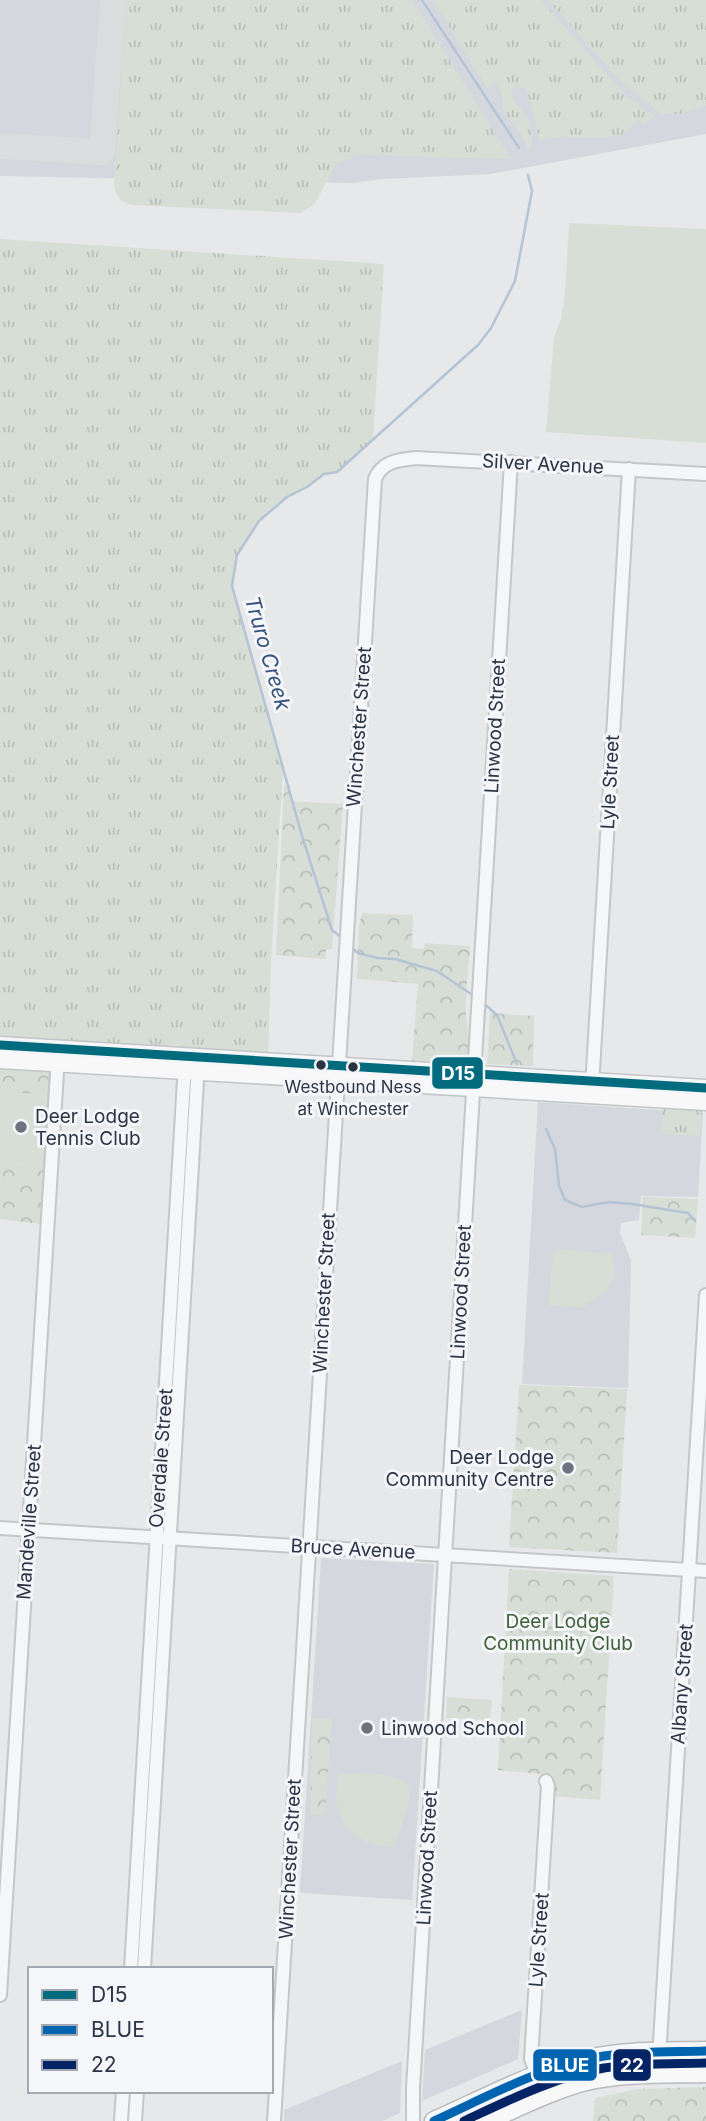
<svg xmlns="http://www.w3.org/2000/svg" width="706" height="2121" font-family="Inter,sans-serif">
	<style>
		.built { fill: #d4d7dd }
		.grass { fill: url(#grass-tufts) }
		.forest { fill: url(#forest-crowns) }
		.garden { fill: #d6ded6 }
		.lines { fill: none; stroke-linecap: round; stroke-linejoin: round }
		.stream { stroke: #b4c4d5; stroke-width: 2.5 }
		.taxiway { stroke: #dadcde; stroke-width: 26 }
		.minor-casing { stroke: #c4c6c8; stroke-width: 16 }
		.major-casing { stroke: #c2c5c8; stroke-width: 19 }
		.highway-casing { stroke: #b8bbbf; stroke-width: 21 }
		.minor { stroke: #f5f6f7; stroke-width: 12 }
		.major { stroke: #f8f8f8; stroke-width: 16 }
		.highway { stroke: #f8f8f8; stroke-width: 18 }
		.bus-1-casing { stroke: #f4f6f9; stroke-width: 14 }
		.bus-2-casing { stroke: #f4f6f9; stroke-width: 14 }
		.bus-3-casing { stroke: #f4f6f9; stroke-width: 14 }
		.bus-1 { stroke: #026c7e; stroke-width: 9 }
		.bus-2 { stroke: #0064b1; stroke-width: 9 }
		.bus-3 { stroke: #052465; stroke-width: 9 }
		.bus-dot { fill: #2b3445; stroke: #f4f6f9; stroke-width: 2.5 }
		.poi-dot { fill: #6c737f; stroke: #f4f6f9; stroke-width: 2.5 }
		.labels { text-anchor: middle; dominant-baseline: central; stroke-width: 6; stroke-linejoin: round; paint-order: stroke }
		.bus-label { font-size: 17px; fill: #2b3445; stroke: #f4f6f9 }
		.street-label { font-size: 19px; fill: #2b3445; stroke: #f4f6f9 }
		.poi-label { font-size: 19px; fill: #2b3445; stroke: #f4f6f9; text-anchor: start }
		.park-label { font-size: 19px; fill: #3f6138; stroke: #f4f6f9 }
		.water-label { font-size: 21px; font-style: italic; fill: #34527a; stroke: #f4f6f9 }
		.line-badge { stroke: #f4f6f9; stroke-width: 2.5 }
		.badge-label { font-size: 19px; text-anchor: middle; font-weight: bold; fill: #fff }
	</style>
	<defs>
		<pattern id="grass-tufts" width="24" height="20" patternUnits="userSpaceOnUse" patternTransform="scale(1.75)"><rect width="24" height="20" fill="#d6ded6"/><path d="M3 7l-1-3M5 7V3M7 7l1-3M15 17l-1-3M17 17v-4M19 17l1-3" fill="none" stroke="#b8bfb9"/></pattern>
		<pattern id="forest-crowns" width="20" height="18" patternUnits="userSpaceOnUse" patternTransform="scale(1.75)"><rect width="20" height="18" fill="#d6ded6"/><path d="M2 6a3 3 0 1 1 6 0M12 15a3 3 0 1 1 6 0" fill="none" stroke="#b8bfb9"/></pattern>
	</defs>
	<rect width="100%" height="100%" fill="#e6e8ea"/>
	<!-- built -->
	<g class="built">
		<path d="M 0,0 L 706,0 L 706,134 L 490,174 L 382,179 L 352,183 L 0,176 Z"/>
		<path d="M 538,1102 L 703,1113 L 698,1197 L 641,1196 L 639,1220 L 621,1223 L 620,1233 L 631,1261 L 628,1388 L 522,1384 Z"/>
		<path d="M 321,1558 L 434,1564 L 412,1900 L 300,1893 Z"/>
		<path d="M 522,2010 L 518,2059 L 422,2101 L 425,2050 Z"/>
		<path d="M 402,2061 L 400,2113 L 382,2121 L 284,2121 L 284,2110 Z"/>
	</g>
	<!-- grass -->
	<g class="grass">
		<path d="M 126,0 L 412,0 L 511,159 L 356,155 L 336,165 L 314,205 L 300,213 L 133,205 C 121,202 115,197 114,184 Z"/>
		<path d="M 433,0 L 541,0 L 623,93 L 655,117 L 644,124 L 638,121 C 631,124 631,128 627,132 C 614,143 566,135 550,138 C 546,138 543,141 540,142 L 528,94 L 525,88 L 516,87 L 511,90 C 518,116 538,116 530,150 L 528,150 C 524,133 512,124 502,109 C 503,97 503,92 495,82 L 487,88 Z"/>
		<path d="M 548,0 L 706,0 L 706,106 L 680,114 L 661,114 L 621,81 Z"/>
		<path d="M 0,239 L 384,264 L 373,438 L 337,472 L 324,474 L 307,487 L 288,496 L 259,521 L 237,555 L 232,586 L 283,770 L 271,960 L 268,1061 L 0,1045 Z"/>
		<path d="M 663,1108 L 702,1111 L 700,1136 L 661,1134 Z"/>
	</g>
	<!-- forest -->
	<g class="forest">
		<path d="M 284,785 L 290,785 L 291,801 L 343,804 L 332,949 L 326,950 L 325,959 L 276,955 Z"/>
		<path d="M 362,913 L 413,915 L 412,948 L 424,949 L 425,943 L 470,946 C 469,968 465,992 466,1014 C 467,1029 474,1049 464,1063 L 412,1061 L 418,984 L 357,979 L 359,926 Z"/>
		<path d="M 490,1013 L 534,1016 L 533,1066 L 487,1064 Z"/>
		<path d="M 0,1060 L 57,1063 L 47,1225 L 0,1219 Z"/>
		<path d="M 643,1197 L 698,1199 L 695,1238 L 641,1235 Z"/>
		<path d="M 519,1385 L 627,1389 L 617,1553 L 509,1547 Z"/>
		<path d="M 509,1569 L 614,1576 L 600,1800 L 553,1796 L 553,1775 L 498,1770 Z"/>
		<path d="M 447,1697 L 492,1700 L 490,1720 L 446,1718 Z"/>
		<path d="M 312,1718 L 332,1719 L 325,1815 L 310,1815 Z"/>
		<path d="M 706,2087 L 706,2121 L 593,2121 L 595,2098 L 639,2089 Z"/>
	</g>
	<!-- garden -->
	<g class="garden">
		<path d="M 569,223 L 706,229 L 706,443 L 546,432 L 554,337 L 561,319 L 565,295 Z"/>
		<path d="M 0,1092 L 45,1094 L 40,1161 L 12,1160 L 0,1171 Z"/>
		<path d="M 558,1249 L 613,1254 L 614,1279 L 604,1294 L 581,1308 L 548,1305 L 553,1253 Z"/>
		<path d="M 340,1773 C 360,1774 397,1770 410,1787 L 408,1806 L 395,1847 C 351,1847 326,1815 340,1773 Z"/>
	</g>
	<g class="lines">
		<!-- stream -->
		<g class="stream">
			<path d="M 422,0 L 519,148"/>
			<path d="M 343,939 L 332,930 L 302,836 L 232,586 L 237,555 L 259,521 L 287,497 L 307,487 L 324,474 L 337,472 L 478,345 L 491,328 L 515,281 L 532,191 L 528,175"/>
			<path d="M 350,946 L 358,953 L 377,958 L 395,959 L 437,971 L 474,996"/>
			<path d="M 482,1002 L 497,1015 L 517,1064"/>
			<path d="M 546,1129 L 555,1149 L 559,1186 L 565,1200 L 582,1207 L 609,1202 L 632,1204 L 688,1213 L 694,1220"/>
		</g>
		<!-- taxiway -->
		<path class="taxiway" d="M 0,146 L 102,152 L 113,0"/>
		<!-- minor casing -->
		<g class="minor-casing">
			<g id="minor">
				<path d="M 592,1087 L 629,469"/>
				<path d="M 0,1528 L 706,1571"/>
				<path d="M 131,1969 L 185,1063"/>
				<path d="M 144,1969 L 198,1064"/>
				<path d="M 0,1995 L 58,1056"/>
				<path d="M 658,2074 L 706,1295"/>
				<path d="M 545,2096 L 531,2059 L 548,1786 L 546,1781"/>
				<path d="M 121,2121 L 123,2091"/>
				<path d="M 135,2121 L 137,2091"/>
				<path d="M 274,2121 L 375,479 C 382,461 399,460 416,458 L 706,474"/>
				<path d="M 413,2121 L 413,2088 L 511,462"/>
			</g>
		</g>
		<!-- major casing -->
		<g class="major-casing">
			<g id="major">
				<path d="M 0,1045 L 706,1088"/>
				<path d="M 0,1060 L 706,1102"/>
			</g>
		</g>
		<!-- highway casing -->
		<g class="highway-casing">
			<g id="highway">
				<path d="M 434,2121 C 482,2100 537,2070 588,2059 C 626,2050 667,2052 706,2051"/>
				<path d="M 487,2121 C 518,2107 550,2091 582,2082 C 622,2072 665,2074 706,2073"/>
			</g>
		</g>
		<!-- minor -->
		<use href="#minor" class="minor"/>
		<!-- major -->
		<use href="#major" class="major"/>
		<!-- highway -->
		<use href="#highway" class="highway"/>
		<!-- bus-1 casing -->
		<g class="bus-1-casing">
			<path id="bus-1" d="M 0,1045 L 706,1088"/>
		</g>
		<!-- bus-2 casing -->
		<g class="bus-2-casing">
			<path id="bus-2" d="M 434,2121 C 489,2096 544,2065 604,2056 C 638,2051 672,2052 706,2051"/>
		</g>
		<!-- bus-3 casing -->
		<g class="bus-3-casing">
			<path id="bus-3" d="M 464,2121 C 509,2100 555,2077 604,2068 C 638,2063 672,2064 706,2063"/>
		</g>
		<!-- bus-1 -->
		<use href="#bus-1" class="bus-1"/>
		<!-- bus-2 -->
		<use href="#bus-2" class="bus-2"/>
		<!-- bus-3 -->
		<use href="#bus-3" class="bus-3"/>
	</g>
	<!-- markers -->
	<g class="bus-dot">
		<circle cx="321" cy="1065" r="6"/>
		<circle cx="353" cy="1067" r="6"/>
	</g>
	<g class="poi-dot">
		<circle cx="21" cy="1127" r="7"/>
		<circle cx="568" cy="1468" r="7"/>
		<circle cx="367" cy="1728" r="7"/>
	</g>
	<g class="labels">
		<!-- bus labels -->
		<g class="bus-label">
			<text x="353" y="1087">Westbound Ness<tspan x="353" dy="22">at Winchester</tspan></text>
		</g>
		<!-- street labels -->
		<g class="street-label">
			<text transform="translate(543 464) rotate(3)">Silver Avenue</text>
			<text transform="translate(495 726) rotate(-87)">Linwood Street</text>
			<text transform="translate(359 727) rotate(-86)">Winchester Street</text>
			<text transform="translate(610 782) rotate(-87)">Lyle Street</text>
			<text transform="translate(461 1292) rotate(-87)">Linwood Street</text>
			<text transform="translate(324 1293) rotate(-87)">Winchester Street</text>
			<text transform="translate(161 1458) rotate(-86)">Overdale Street</text>
			<text transform="translate(29 1522) rotate(-86)">Mandeville Street</text>
			<text transform="translate(353 1549) rotate(3)">Bruce Avenue</text>
			<text transform="translate(682 1684) rotate(-86)">Albany Street</text>
			<text transform="translate(427 1858) rotate(-87)">Linwood Street</text>
			<text transform="translate(290 1859) rotate(-87)">Winchester Street</text>
			<text transform="translate(539 1940) rotate(-86)">Lyle Street</text>
		</g>
		<!-- poi labels -->
		<g class="poi-label">
			<text x="35" y="1116">Deer Lodge<tspan x="35" dy="22">Tennis Club</tspan></text>
			<text x="554" y="1457" text-anchor="end">Deer Lodge<tspan x="554" dy="22">Community Centre</tspan></text>
			<text x="381" y="1728">Linwood School</text>
		</g>
		<!-- park labels -->
		<g class="park-label">
			<text x="558" y="1621">Deer Lodge<tspan x="558" dy="22">Community Club</tspan></text>
		</g>
		<!-- water labels -->
		<g class="water-label">
			<text transform="translate(268 653) rotate(74)">Truro Creek</text>
		</g>
	</g>
	<g class="line-badge">
		<rect x="431" y="1056" width="53" height="34" rx="7" fill="#026c7e"/>
		<rect x="532" y="2048" width="66" height="34" rx="7" fill="#0064b1"/>
		<rect x="612" y="2048" width="40" height="34" rx="7" fill="#052465"/>
	</g>
	<g class="badge-label">
		<text x="458" y="1080">D15</text>
		<text x="565" y="2072">BLUE</text>
		<text x="632" y="2072">22</text>
	</g>
	<!-- legend -->
	<rect x="28" y="1967" width="245" height="126" fill="#f4f6f9" stroke="#a4a8b1" stroke-width="2"/>
	<rect x="42" y="1990" width="35" height="10" fill="#026c7e" stroke="#a4a8b1" stroke-width="2"/>
	<text x="91" y="2002" font-size="21" fill="#2b3445">D15</text>
	<rect x="42" y="2025" width="35" height="10" fill="#0064b1" stroke="#a4a8b1" stroke-width="2"/>
	<text x="91" y="2037" font-size="21" fill="#2b3445">BLUE</text>
	<rect x="42" y="2060" width="35" height="10" fill="#052465" stroke="#a4a8b1" stroke-width="2"/>
	<text x="91" y="2072" font-size="21" fill="#2b3445">22</text>
</svg>
